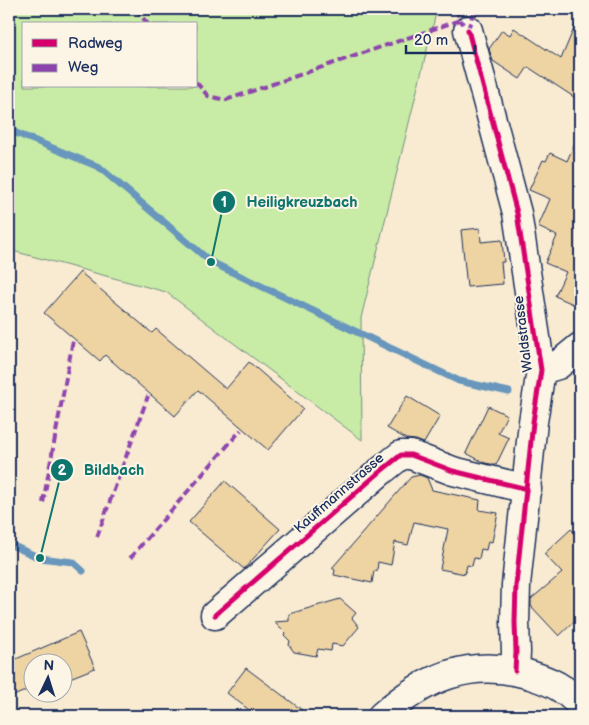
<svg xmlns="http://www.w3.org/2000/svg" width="589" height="725" font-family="'Balsamiq Sans',sans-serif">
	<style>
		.green { fill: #c8eca5; stroke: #728e82; fill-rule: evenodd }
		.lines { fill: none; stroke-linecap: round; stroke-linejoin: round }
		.stream { stroke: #6796bc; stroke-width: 7 }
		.building { fill: #eed3a3; stroke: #1b2f5e }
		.minor-casing { stroke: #1b2f5e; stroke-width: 31 }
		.minor { stroke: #fcf5e5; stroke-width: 28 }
		.quiet { stroke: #8e44ad; stroke-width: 4; stroke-dasharray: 8 4; stroke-linecap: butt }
		.cycleway-casing { stroke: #fcf5e5; stroke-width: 8 }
		.cycleway { stroke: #d6006c; stroke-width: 5 }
		.labels { text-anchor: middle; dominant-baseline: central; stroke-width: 4; stroke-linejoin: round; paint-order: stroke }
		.street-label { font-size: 14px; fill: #1b2f5e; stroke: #fcf5e5 }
		.leader { fill: none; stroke: #0f766e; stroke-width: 2 }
		.callout-dot { fill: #0f766e; stroke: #fcf5e5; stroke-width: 2 }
		.mark-label { font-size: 15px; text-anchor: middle; font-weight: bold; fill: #fff }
		.callout-label { font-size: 15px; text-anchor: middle; font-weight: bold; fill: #0f766e; stroke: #fcf5e5; stroke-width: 4; stroke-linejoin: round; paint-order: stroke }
	</style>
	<rect width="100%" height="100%" fill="#f8ebd1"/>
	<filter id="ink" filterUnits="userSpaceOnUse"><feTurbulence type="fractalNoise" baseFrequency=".02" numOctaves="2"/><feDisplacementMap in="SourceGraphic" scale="10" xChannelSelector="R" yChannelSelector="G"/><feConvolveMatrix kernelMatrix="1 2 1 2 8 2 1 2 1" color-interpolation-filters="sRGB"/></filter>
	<g filter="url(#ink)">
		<!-- green -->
		<path class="green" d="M 9,9 L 437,9 L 361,318 L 362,440 L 166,292 L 9,250 ZM 24,24 L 196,24 L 196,86 L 24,86 Z"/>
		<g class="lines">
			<!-- stream -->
			<g class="stream">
				<path d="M 9,127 L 16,133 L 99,167 L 211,262 L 459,381 L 509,392"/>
				<path d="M 9,544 L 40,558 L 73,562 L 83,571"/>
			</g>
		</g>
		<!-- building -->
		<g class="building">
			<path d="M 580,14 L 580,101 L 528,67 L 520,79 L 493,61 L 489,49 L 502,30 L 510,35 L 514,28 L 561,59 Z"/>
			<path d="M 580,131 L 580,307 L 555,296 L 566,272 L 545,263 L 557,236 L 538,227 L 550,199 L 529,190 L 543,160 L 546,161 L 550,153 L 567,161 Z"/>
			<path d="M 480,228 L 481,242 L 502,240 L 504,262 L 501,262 L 503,284 L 467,287 L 461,230 Z"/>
			<path d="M 80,272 L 152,333 L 156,329 L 226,389 L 249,362 L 303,409 L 268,450 L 198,390 L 175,416 L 105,355 L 100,361 L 44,313 Z"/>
			<path d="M 407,396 L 440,416 L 424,443 L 416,440 L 406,439 L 387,428 Z"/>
			<path d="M 488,406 L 507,415 L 498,433 L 509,438 L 496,465 L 485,463 L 466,453 Z"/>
			<path d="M 420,475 L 427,478 L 432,490 L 480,500 L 479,510 L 498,513 L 492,542 L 488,541 L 486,550 L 481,549 L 479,559 L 474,558 L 472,566 L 467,565 L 465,574 L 440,569 L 448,529 L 414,522 L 408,545 L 395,542 L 391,565 L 378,562 L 377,571 L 374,571 L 372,583 L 334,575 L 335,570 L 332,568 L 411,477 Z"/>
			<path d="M 225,481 L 280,529 L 244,569 L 189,522 Z"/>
			<path d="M 571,529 L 580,539 L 580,616 L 559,636 L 531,606 L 531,599 L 562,573 L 544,554 Z"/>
			<path d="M 340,599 L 356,613 L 352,618 L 359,627 L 343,646 L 332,644 L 331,651 L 318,649 L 316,656 L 294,652 L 289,645 L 290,641 L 284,635 L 285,633 L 274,622 L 289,621 L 289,614 Z"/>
			<path d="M 79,632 L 95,668 L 62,681 L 62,662 L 32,662 L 32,688 L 9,698 L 9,662 Z"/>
			<path d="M 246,668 L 310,716 L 257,716 L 227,693 Z"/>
		</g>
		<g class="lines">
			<!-- minor casing -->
			<g class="minor-casing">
				<g id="minor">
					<path d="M 468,30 L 517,213 L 541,370 L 533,422 L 516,585 L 515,622 L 516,652 L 515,671"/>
					<path d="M 541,370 L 558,365 L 580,347"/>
					<path d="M 215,615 L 381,471 L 401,455 L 411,455 L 453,471 L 527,489"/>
					<path d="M 382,716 C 424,678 469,658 527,674 C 539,678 551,681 562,689 C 569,693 574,699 580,704"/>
				</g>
			</g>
			<!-- minor -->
			<use href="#minor" class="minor"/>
			<!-- quiet -->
			<g class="quiet">
				<path d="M 135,9 L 148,24"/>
				<path d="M 455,9 L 463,24"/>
				<path d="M 468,30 L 474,9"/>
				<path d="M 196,82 L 208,96 L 226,100 L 460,20"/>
				<path d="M 43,503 L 73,340"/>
				<path d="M 97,537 L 148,396"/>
				<path d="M 130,558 L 241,430"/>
			</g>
			<!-- cycleway casing -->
			<g class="cycleway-casing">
				<g id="cycleway">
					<path d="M 468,30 L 517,213 L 541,370 L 533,422 L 516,585 L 515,622 L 516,652 L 515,671"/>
					<path d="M 215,615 L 381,471 L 401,455 L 411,455 L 453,471 L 527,489"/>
				</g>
			</g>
			<!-- cycleway -->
			<use href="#cycleway" class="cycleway"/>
		</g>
	</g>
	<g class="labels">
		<!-- street labels -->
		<g class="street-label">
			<text transform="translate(523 334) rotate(-97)">Waldstrasse</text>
			<text transform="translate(339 493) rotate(-41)">Kauffmannstrasse</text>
		</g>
	</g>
	<!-- callouts -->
	<path class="leader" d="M211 262L224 202M40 558L62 470"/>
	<g class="callout-dot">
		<circle cx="211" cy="262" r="5"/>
		<circle cx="40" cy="558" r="5"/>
		<circle cx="224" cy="202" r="12"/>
		<circle cx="62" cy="470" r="12"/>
	</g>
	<g class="mark-label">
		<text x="224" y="207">1</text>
		<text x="62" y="475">2</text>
	</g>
	<g class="callout-label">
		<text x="302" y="207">Heiligkreuzbach</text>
		<text x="114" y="475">Bildbach</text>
	</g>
	<!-- margin -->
	<rect width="589" height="725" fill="none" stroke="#fcf5e5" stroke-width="30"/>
	<rect x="15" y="15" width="559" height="695" fill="none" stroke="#1b2f5e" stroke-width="2" filter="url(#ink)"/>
	<!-- legend -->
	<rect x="22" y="22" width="175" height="65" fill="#fcf5e5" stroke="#a2a6af"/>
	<rect x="32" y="39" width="25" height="8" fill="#d6006c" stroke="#a2a6af"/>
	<text x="68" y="48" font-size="15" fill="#1b2f5e">Radweg</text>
	<rect x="32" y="64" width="25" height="8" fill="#8e44ad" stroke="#a2a6af"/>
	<text x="68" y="72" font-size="15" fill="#1b2f5e">Weg</text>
	<!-- north arrow -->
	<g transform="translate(48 678) rotate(4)"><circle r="24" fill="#fcf5e5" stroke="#a2a6af"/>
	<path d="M0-4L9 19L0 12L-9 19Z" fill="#1b2f5e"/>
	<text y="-8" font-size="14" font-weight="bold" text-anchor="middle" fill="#1b2f5e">N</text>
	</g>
	<!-- scale -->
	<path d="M406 45v8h69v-8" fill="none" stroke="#1b2f5e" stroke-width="2.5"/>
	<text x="414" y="45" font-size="15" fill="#1b2f5e" stroke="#fcf5e5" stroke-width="4" paint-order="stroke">20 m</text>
</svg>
